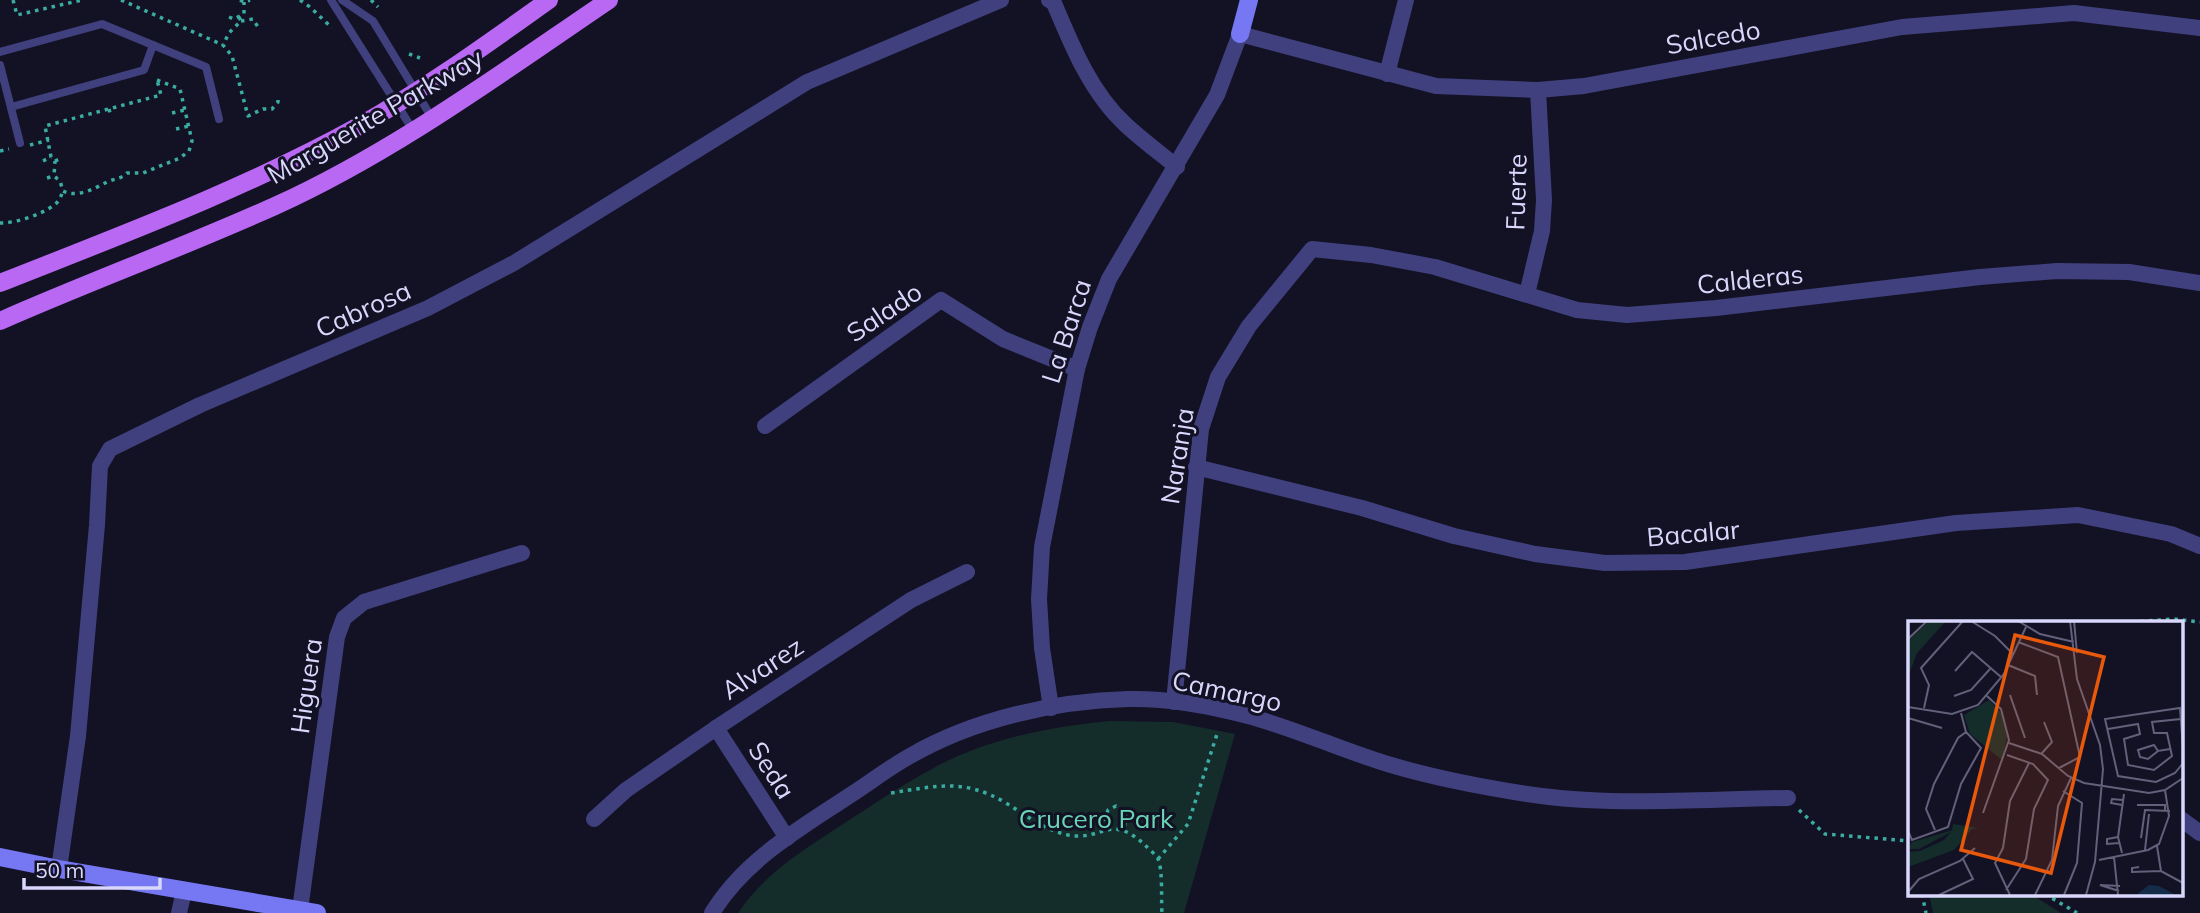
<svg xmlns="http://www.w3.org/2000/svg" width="2200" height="913" font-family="Mulish,sans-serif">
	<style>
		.green { fill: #142d2b }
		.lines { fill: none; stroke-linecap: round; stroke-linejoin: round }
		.path { stroke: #3aaca1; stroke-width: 3.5; stroke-dasharray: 3.5 5; stroke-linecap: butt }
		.lane { stroke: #40407e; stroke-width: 8 }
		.street { stroke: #40407e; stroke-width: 16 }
		.secondary { stroke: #7678f3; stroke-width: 18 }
		.primary { stroke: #b868f2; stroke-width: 18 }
		.labels { text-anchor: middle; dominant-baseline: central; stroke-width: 6; stroke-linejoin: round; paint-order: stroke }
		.street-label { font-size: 26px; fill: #d9d7fb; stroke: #131124 }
		.park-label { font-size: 26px; fill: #69d5b6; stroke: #131124 }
		.inset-road { fill: none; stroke: #62607a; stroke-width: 2 }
		.view { fill: #e8590c; fill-opacity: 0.15; stroke: #e8590c; stroke-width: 3.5 }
		.inset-edge { fill: none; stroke: #d9d7fb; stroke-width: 3.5 }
	</style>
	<rect width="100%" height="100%" fill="#131124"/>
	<!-- green -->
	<g class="green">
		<path d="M 1109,721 L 1173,722 L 1235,734 L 1184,913 L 738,913 C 767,871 801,852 843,824 C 874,804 905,783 939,765 C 991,738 1050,727 1109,721 Z"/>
		<path d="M 1929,894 L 2031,894 L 2061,913 L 1933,913 Z"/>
	</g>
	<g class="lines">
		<!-- path -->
		<g class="path">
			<path d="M 13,0 L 17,15 L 82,0"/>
			<path d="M 121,0 L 223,45"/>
			<path d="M 240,0 L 244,2 L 250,0"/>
			<path d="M 300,0 L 310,7 L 332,28"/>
			<path d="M 371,0 L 378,7"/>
			<path d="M 229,17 L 234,19 L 244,14 L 244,2"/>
			<path d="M 239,17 L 241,21 L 229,33 L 223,45 L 232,56 L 248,116 L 263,109 L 272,109 L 278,102 L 278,98"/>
			<path d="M 241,21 L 253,19 L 258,27"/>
			<path d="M 409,54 L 420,58"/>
			<path d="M 157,80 L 180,89 L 192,141 L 189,151 L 180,158 L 143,173 L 127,173 C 120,180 115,178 107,182 C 94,189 77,198 63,191 L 60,181 L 54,176 L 55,161 L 51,157 L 45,126 L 161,95 Z"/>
			<path d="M 109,109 L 111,117"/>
			<path d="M 172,113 L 185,110"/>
			<path d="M 176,129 L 189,126"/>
			<path d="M 30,145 L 49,140"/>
			<path d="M 0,151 L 9,149"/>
			<path d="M 43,161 L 51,157"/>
			<path d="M 55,161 L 62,158"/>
			<path d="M 47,178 L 54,176"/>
			<path d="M 0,223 C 16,223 41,215 54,205 C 59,202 61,196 63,191"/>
			<path d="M 2132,622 L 2174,619 L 2200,622"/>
			<path d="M 891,793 C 936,786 964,778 1006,803 C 1026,815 1044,830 1068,835 C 1103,842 1110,811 1147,847 C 1150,850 1156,855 1158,859 C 1163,870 1161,900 1162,913"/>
			<path d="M 1799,810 L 1825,834 L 1910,841"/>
			<path d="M 1102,829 L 1108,810 L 1116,806 L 1126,813 L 1124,831"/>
			<path d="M 1158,859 L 1188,824 L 1218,731"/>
			<path d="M 1922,894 L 1926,913"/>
			<path d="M 2045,894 L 2077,913"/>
		</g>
		<!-- lane -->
		<g class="lane">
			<path d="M 331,0 L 413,130"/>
			<path d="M 342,0 L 373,21 L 432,118"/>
			<path d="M 0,52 L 102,24 L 206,67 L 219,119"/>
			<path d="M 0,65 L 20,143"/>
			<path d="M 11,107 L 144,70 L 153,45"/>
		</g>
		<!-- street -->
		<g class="street">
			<path d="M 1049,0 L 1054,3 C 1072,46 1091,93 1126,125 C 1142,140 1160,153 1177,167"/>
			<path d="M 1387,74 L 1406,0"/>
			<path d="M 1527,294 L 1542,231 L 1544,200 L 1538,90"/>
			<path d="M 765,426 L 941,300 L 1003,339 L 1077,369"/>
			<path d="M 1196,467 L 1362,508 L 1454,536 L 1535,554 L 1605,563 L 1685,562 L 1956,523 L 2078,515 L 2171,534 L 2200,546"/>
			<path d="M 1174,702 L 1201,429 L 1218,377 L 1249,326 L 1312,249 L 1371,255 L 1435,267 L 1577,310 L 1627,315 L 1716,308 L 1980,277 L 2057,271 L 2129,272 L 2200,283"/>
			<path d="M 1051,708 L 1042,648 L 1039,599 L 1042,547 L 1077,369 L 1090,327 L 1109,279 L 1217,95 L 1240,34 L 1436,86 L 1538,90 L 1584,86 L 1902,27 L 2074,13 L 2200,28"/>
			<path d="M 716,728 L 787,838"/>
			<path d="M 594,819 L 626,790 L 716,728 L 911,600 L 967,572"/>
			<path d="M 2181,819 L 2200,833"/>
			<path d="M 59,869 L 78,736 L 97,525 L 100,466 L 110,449 L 200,405 L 428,308 L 514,263 L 807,82 L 1001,0"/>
			<path d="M 300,910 L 337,637 L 344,618 L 364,602 L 522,553"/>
			<path d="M 179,913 L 184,891"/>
			<path d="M 712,913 C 745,859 801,828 852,794 C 872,781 890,767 910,756 C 974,719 1055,701 1128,699 C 1167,698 1210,706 1248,716 C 1297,729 1343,751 1391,765 C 1435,778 1482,787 1527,794 C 1611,807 1703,799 1788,798"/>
		</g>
		<!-- secondary -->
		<g class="secondary">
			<path d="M 1240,34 L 1249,0"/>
			<path d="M 0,857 L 59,869 L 317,913"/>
		</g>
		<!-- primary -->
		<g class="primary">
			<path d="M 0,283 C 121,235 245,189 359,126 C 425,89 487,44 549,0"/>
			<path d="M 0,321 C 91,281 184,247 275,206 C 394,152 501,73 609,0"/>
		</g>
	</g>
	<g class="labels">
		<!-- street labels -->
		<g class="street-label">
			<text transform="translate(1713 37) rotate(-10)">Salcedo</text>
			<text transform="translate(375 116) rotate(-30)">Marguerite Parkway</text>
			<text transform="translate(1516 192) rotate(-88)">Fuerte</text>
			<text transform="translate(1750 279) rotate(-6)">Calderas</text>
			<text transform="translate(363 309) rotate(-24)">Cabrosa</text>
			<text transform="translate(884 312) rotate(-34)">Salado</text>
			<text transform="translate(1066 331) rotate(-72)">La Barca</text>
			<text transform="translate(1177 456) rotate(-81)">Naranja</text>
			<text transform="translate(1693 533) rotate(-5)">Bacalar</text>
			<text transform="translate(762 668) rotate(-33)">Alvarez</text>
			<text transform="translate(306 686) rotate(-82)">Higuera</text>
			<text transform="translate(1227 691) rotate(12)">Camargo</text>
			<text transform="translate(772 770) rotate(57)">Seda</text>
		</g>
		<!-- park labels -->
		<g class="park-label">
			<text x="1096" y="818">Crucero Park</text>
		</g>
	</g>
	<!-- overview -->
	<g transform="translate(1908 621)">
		<rect width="275" height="275" fill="#131124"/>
		<path d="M 21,0 L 38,0 L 9,32 L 0,56 L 0,20 ZM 81,79 L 93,92 L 99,116 L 94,139 L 62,113 L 56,94 ZM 45,203 L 71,207 L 64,208 L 46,229 L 0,246 L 0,231 L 12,230 L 36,219 L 43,211 L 11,228 L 0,228 L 4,221 L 52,207 L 44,209 Z" fill="#142d2b"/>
		<path d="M 241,264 L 251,265 L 268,274 L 228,274 Z" fill="#152b4a"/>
		<path class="inset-road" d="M 63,0 L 87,15 L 105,33M 110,0 L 132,13 L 166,21M 162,0 L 169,58 L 192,124 L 195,148 L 187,241 L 178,274M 166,0 L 169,32M 0,18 L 19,0M 110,21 L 150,36 L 172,136 L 151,147M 100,44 L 127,55 L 129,74M 47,50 L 64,31 L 93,56M 102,74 L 117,117M 46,75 L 63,69 L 82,48M 0,86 L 44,93 L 70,84 L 96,53 L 118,6M 16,87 L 21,64 L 13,47 L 55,0M 0,97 L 34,107M 200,108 L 230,103 L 232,113 L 216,118 L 220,144 L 246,149 L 264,135 L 259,112 L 246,112 L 244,101 L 273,98M 101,122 L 134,133 L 160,155 L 176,162 L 241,172 L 257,169 L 275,157M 275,129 L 272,87 L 197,98 L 210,155 L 248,161 L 267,152 L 275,142M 250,130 L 240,138 L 232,136 L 230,129 L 246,124 L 250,130 L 262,128M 134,132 L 144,121 L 136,101M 155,170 L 174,182 L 169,242 L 156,274M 214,184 L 203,182 L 204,178 L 215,179M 229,184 L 257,184 L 257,189M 75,192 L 101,119 L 93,88 L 79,75M 27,209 L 18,188 L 26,163 L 50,117 L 58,111M 0,210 L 4,219 L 40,206 L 53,163 L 73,127 L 58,111 L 53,92M 275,212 L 275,249M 210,216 L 199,218 L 199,223 L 211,222M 233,217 L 237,189 L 262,190M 249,225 L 253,250M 237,229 L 241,193M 214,232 L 210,216 L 216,173M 206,236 L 210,274M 191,239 L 240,229 L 251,223 L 261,195 L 257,169M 231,246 L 224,247 L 224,251 L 253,250 L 275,262M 98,269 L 118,238 L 126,188 L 140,159 L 125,143 L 99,134M 211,270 L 192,264 L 212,265M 0,271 L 11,258 L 52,240 L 67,227M 31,274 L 65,258 L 55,238M 102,274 L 87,242 L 95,227 L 102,180 L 121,142M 127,274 L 144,239 L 150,185 L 163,157"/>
		<path class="view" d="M 107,14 L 196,36 L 143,252 L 53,229 Z"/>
		<rect width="275" height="275" class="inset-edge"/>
	</g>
	<!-- scale -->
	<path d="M24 878v10h136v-10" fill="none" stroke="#d9d7fb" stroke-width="3.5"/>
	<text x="35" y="878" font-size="21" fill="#d9d7fb" stroke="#131124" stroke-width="5" paint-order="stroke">50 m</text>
</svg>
